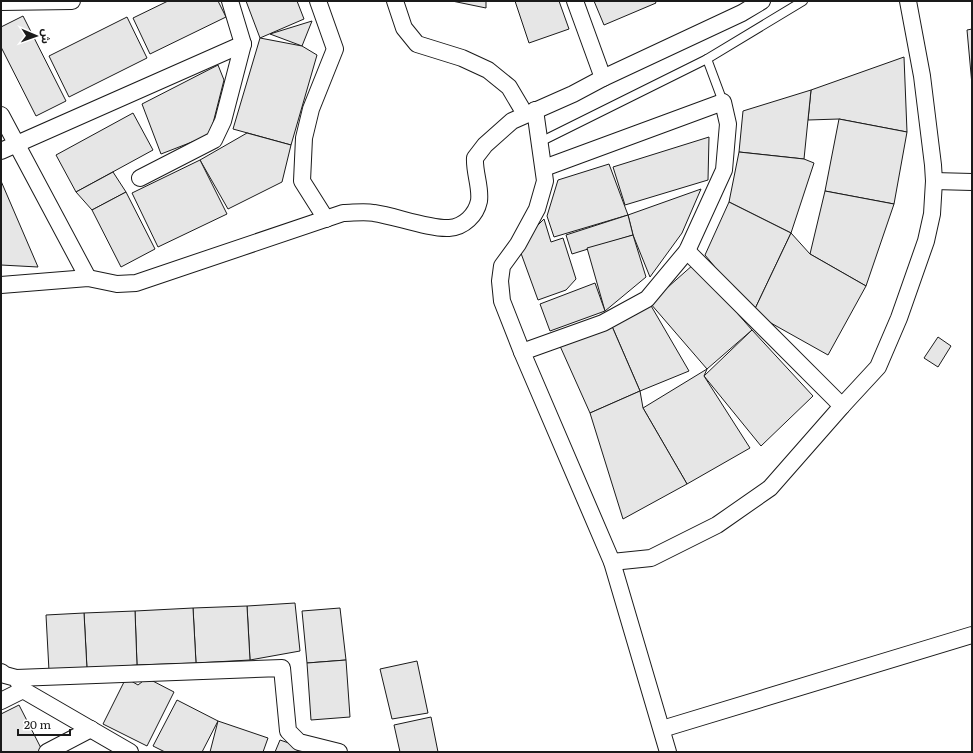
<svg xmlns="http://www.w3.org/2000/svg" width="973" height="753" font-family="Literata,'Noto Sans Arabic',serif">
	<style>
		.building { fill: #e6e6e6; stroke: #1a1a1a }
		.lines { fill: none; stroke-linecap: round; stroke-linejoin: round }
		.lane-casing { stroke: #1a1a1a; stroke-width: 10 }
		.street-casing { stroke: #1a1a1a; stroke-width: 18 }
		.lane { stroke: #fff; stroke-width: 8 }
		.street { stroke: #fff; stroke-width: 16 }
	</style>
	<rect width="100%" height="100%" fill="#fff"/>
	<!-- building -->
	<g class="building">
		<path d="M 168,1 L 218,1 L 226,17 L 150,54 L 133,18 Z"/>
		<path d="M 246,1 L 297,1 L 304,19 L 260,38 Z"/>
		<path d="M 452,1 L 486,1 L 486,8 Z"/>
		<path d="M 515,1 L 559,1 L 569,29 L 529,43 Z"/>
		<path d="M 594,1 L 655,1 L 656,3 L 604,25 Z"/>
		<path d="M 23,16 L 66,101 L 36,116 L 1,47 L 1,27 Z"/>
		<path d="M 127,17 L 147,58 L 69,97 L 49,56 Z"/>
		<path d="M 312,21 L 302,46 L 270,34 Z"/>
		<path d="M 972,29 L 972,85 L 967,30 Z"/>
		<path d="M 260,38 L 302,46 L 317,55 L 291,145 L 233,129 Z"/>
		<path d="M 904,57 L 907,132 L 839,119 L 808,120 L 811,90 Z"/>
		<path d="M 218,65 L 224,80 L 210,135 L 161,154 L 142,104 Z"/>
		<path d="M 811,90 L 804,159 L 739,152 L 743,111 Z"/>
		<path d="M 133,113 L 153,150 L 76,192 L 56,155 Z"/>
		<path d="M 839,119 L 907,132 L 894,204 L 825,191 Z"/>
		<path d="M 247,133 L 291,145 L 282,182 L 228,209 L 200,160 Z"/>
		<path d="M 709,137 L 708,180 L 625,205 L 613,167 Z"/>
		<path d="M 739,152 L 804,159 L 814,163 L 791,233 L 729,202 Z"/>
		<path d="M 200,160 L 227,214 L 158,247 L 132,193 Z"/>
		<path d="M 609,164 L 628,215 L 554,237 L 547,216 L 558,180 Z"/>
		<path d="M 113,172 L 126,192 L 92,210 L 76,192 Z"/>
		<path d="M 1,181 L 38,267 L 1,265 Z"/>
		<path d="M 701,189 L 682,233 L 650,277 L 633,235 L 628,215 Z"/>
		<path d="M 825,191 L 894,204 L 866,286 L 810,254 Z"/>
		<path d="M 126,192 L 155,249 L 121,267 L 92,210 Z"/>
		<path d="M 729,202 L 791,233 L 753,313 L 705,255 Z"/>
		<path d="M 628,215 L 633,235 L 572,254 L 566,235 Z"/>
		<path d="M 544,219 L 551,242 L 563,238 L 576,279 L 566,290 L 538,300 L 518,245 Z"/>
		<path d="M 791,233 L 810,254 L 866,286 L 828,355 L 753,313 Z"/>
		<path d="M 633,235 L 646,277 L 605,311 L 587,248 Z"/>
		<path d="M 694,264 L 752,330 L 707,369 L 650,303 Z"/>
		<path d="M 595,283 L 605,311 L 550,331 L 540,304 Z"/>
		<path d="M 650,304 L 689,371 L 640,391 L 611,324 Z"/>
		<path d="M 611,324 L 640,391 L 590,413 L 560,346 Z"/>
		<path d="M 752,330 L 813,396 L 761,446 L 704,376 Z"/>
		<path d="M 938,337 L 951,346 L 938,367 L 924,358 Z"/>
		<path d="M 707,369 L 704,376 L 750,448 L 687,484 L 643,408 Z"/>
		<path d="M 640,391 L 643,408 L 687,484 L 623,519 L 590,413 Z"/>
		<path d="M 295,603 L 300,651 L 250,660 L 247,606 Z"/>
		<path d="M 247,606 L 250,660 L 196,663 L 193,608 Z"/>
		<path d="M 193,608 L 196,663 L 137,665 L 135,611 Z"/>
		<path d="M 340,608 L 346,660 L 307,663 L 302,611 Z"/>
		<path d="M 135,611 L 137,665 L 87,669 L 84,613 Z"/>
		<path d="M 84,613 L 87,669 L 49,671 L 46,615 Z"/>
		<path d="M 346,660 L 350,717 L 311,720 L 307,663 Z"/>
		<path d="M 417,661 L 428,713 L 392,719 L 380,669 Z"/>
		<path d="M 126,678 L 138,685 L 147,678 L 174,692 L 147,746 L 103,724 Z"/>
		<path d="M 177,700 L 218,721 L 202,752 L 165,752 L 153,746 Z"/>
		<path d="M 19,705 L 43,752 L 1,752 L 1,714 Z"/>
		<path d="M 431,717 L 438,752 L 400,752 L 394,725 Z"/>
		<path d="M 218,721 L 268,738 L 263,752 L 210,752 Z"/>
		<path d="M 280,740 L 315,752 L 275,752 Z"/>
	</g>
	<g class="lines">
		<!-- lane casing -->
		<g class="lane-casing">
			<g id="lane">
				<path d="M 707,59 L 723,102"/>
				<path d="M 540,142 L 707,59 L 803,1"/>
			</g>
		</g>
		<!-- street casing -->
		<g class="street-casing">
			<g id="street">
				<path d="M 318,1 L 335,49 L 311,109 L 304,138 L 302,181 L 326,219"/>
				<path d="M 395,1 L 404,28 L 417,44 L 462,58 L 488,70 L 509,87 L 525,114"/>
				<path d="M 575,1 L 603,78"/>
				<path d="M 1,2 L 72,1"/>
				<path d="M 535,110 L 545,181 L 537,209 L 518,244 L 502,266 L 500,281 L 502,301 L 522,352 L 612,562 L 668,752"/>
				<path d="M 1,115 L 88,278"/>
				<path d="M 1,151 L 243,44"/>
				<path d="M 140,178 L 214,140 L 223,121 L 243,44 L 230,1"/>
				<path d="M 934,181 L 972,182"/>
				<path d="M 687,251 L 842,406"/>
				<path d="M 1,285 L 88,278 L 117,284 L 136,283 L 343,213 C 353,213 364,211 374,213 C 395,216 429,229 449,228 C 464,227 476,215 479,201 C 481,187 474,172 475,158 L 485,145 L 512,121 L 573,94 L 603,78 L 742,13 L 762,1"/>
				<path d="M 522,352 L 603,323 L 647,299 L 687,251 L 724,170 L 728,124 L 723,102 L 544,168"/>
				<path d="M 612,562 L 651,558 L 717,525 L 770,488 L 842,406 L 878,367 L 899,318 L 926,241 L 932,214 L 934,181 L 933,165 L 922,76 L 908,1"/>
				<path d="M 1,672 L 5,675 L 16,678 L 23,690 L 130,752"/>
				<path d="M 16,678 L 282,668 L 288,731 L 299,742 L 339,752"/>
				<path d="M 1,701 L 23,690"/>
				<path d="M 662,729 L 972,635"/>
				<path d="M 47,752 L 91,729"/>
			</g>
		</g>
		<!-- lane -->
		<use href="#lane" class="lane"/>
		<!-- street -->
		<use href="#street" class="street"/>
	</g>
	<!-- border -->
	<rect width="973" height="753" fill="none" stroke="#1a1a1a" stroke-width="4"/>
	<!-- north arrow -->
	<g transform="translate(36 36) rotate(92)" stroke="#ffffff" stroke-width="3" paint-order="stroke">
	<path d="M0-3L7 15L0 10L-7 15Z" fill="#1a1a1a"/>
	<text y="-6" font-size="11" font-weight="bold" text-anchor="middle" fill="#1a1a1a">ش</text>
	</g>
	<!-- scale -->
	<path d="M18 729v6h52v-6" fill="none" stroke="#1a1a1a" stroke-width="2"/>
	<text x="24" y="729" font-size="12" fill="#1a1a1a" stroke="#ffffff" stroke-width="3" paint-order="stroke">20 m</text>
</svg>
